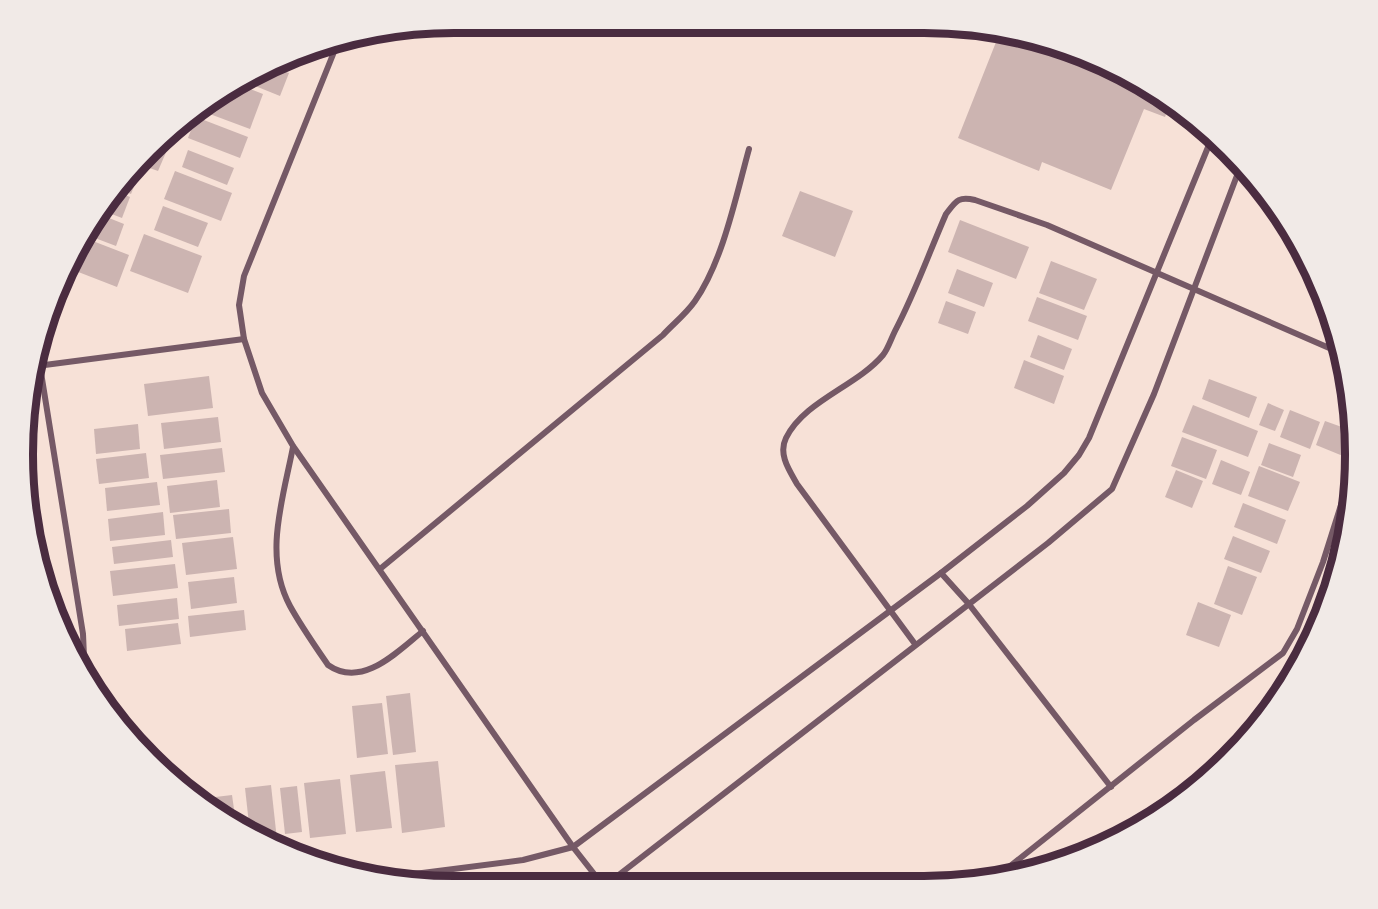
<svg xmlns="http://www.w3.org/2000/svg" width="1378" height="909" font-family="'Nunito Sans',sans-serif">
	<style>
		.building { fill: #ccb4b1 }
		.lines { fill: none; stroke-linecap: round; stroke-linejoin: round }
		.minor { stroke: #755966; stroke-width: 6 }
		.rim { fill: none; stroke: #4a2c40; stroke-width: 8 }
	</style>
	<rect width="100%" height="100%" fill="#f7e1d7"/>
	<!-- building -->
	<g class="building">
		<path d="M 1000,32 L 1114,67 L 1170,104 L 1165,117 L 1144,109 L 1111,190 L 1042,162 L 1039,171 L 958,138 Z"/>
		<path d="M 272,67 L 289,73 L 280,96 L 243,81 Z"/>
		<path d="M 237,84 L 263,94 L 250,129 L 199,110 L 214,96 Z"/>
		<path d="M 196,117 L 248,137 L 240,158 L 188,138 Z"/>
		<path d="M 159,147 L 167,150 L 158,171 L 141,165 Z"/>
		<path d="M 188,150 L 234,168 L 227,185 L 182,167 Z"/>
		<path d="M 136,169 L 140,171 L 131,194 L 116,188 Z"/>
		<path d="M 175,171 L 232,193 L 221,221 L 164,199 Z"/>
		<path d="M 113,190 L 130,197 L 122,218 L 101,210 Z"/>
		<path d="M 800,191 L 853,211 L 835,257 L 782,236 Z"/>
		<path d="M 163,206 L 208,223 L 198,247 L 154,230 Z"/>
		<path d="M 99,214 L 124,224 L 116,246 L 87,235 Z"/>
		<path d="M 960,220 L 1029,247 L 1016,279 L 948,252 Z"/>
		<path d="M 144,234 L 202,256 L 188,293 L 130,271 Z"/>
		<path d="M 85,238 L 129,255 L 117,287 L 68,268 Z"/>
		<path d="M 1051,261 L 1097,279 L 1084,310 L 1039,293 Z"/>
		<path d="M 957,269 L 993,283 L 984,307 L 948,293 Z"/>
		<path d="M 1315,275 L 1320,287 L 1312,284 Z"/>
		<path d="M 1037,297 L 1087,316 L 1078,340 L 1028,321 Z"/>
		<path d="M 946,301 L 976,312 L 968,334 L 938,323 Z"/>
		<path d="M 1038,335 L 1072,349 L 1064,370 L 1030,357 Z"/>
		<path d="M 1024,360 L 1064,376 L 1054,404 L 1014,388 Z"/>
		<path d="M 209,376 L 213,408 L 148,416 L 144,384 Z"/>
		<path d="M 1209,379 L 1257,397 L 1249,418 L 1202,399 Z"/>
		<path d="M 1268,403 L 1284,410 L 1275,431 L 1259,425 Z"/>
		<path d="M 1193,405 L 1258,431 L 1248,457 L 1182,432 Z"/>
		<path d="M 1290,410 L 1320,422 L 1310,449 L 1280,437 Z"/>
		<path d="M 218,417 L 221,442 L 164,449 L 161,423 Z"/>
		<path d="M 1325,421 L 1353,431 L 1343,456 L 1316,445 Z"/>
		<path d="M 138,424 L 140,449 L 96,454 L 94,429 Z"/>
		<path d="M 1182,437 L 1217,450 L 1206,479 L 1171,466 Z"/>
		<path d="M 1269,443 L 1301,455 L 1293,477 L 1261,465 Z"/>
		<path d="M 222,448 L 225,472 L 163,479 L 160,455 Z"/>
		<path d="M 146,453 L 149,478 L 99,484 L 96,459 Z"/>
		<path d="M 1221,460 L 1250,472 L 1241,495 L 1212,484 Z"/>
		<path d="M 1259,466 L 1300,482 L 1288,511 L 1248,496 Z"/>
		<path d="M 1176,470 L 1203,481 L 1192,508 L 1165,497 Z"/>
		<path d="M 217,480 L 220,507 L 170,513 L 167,486 Z"/>
		<path d="M 157,482 L 160,505 L 107,511 L 105,488 Z"/>
		<path d="M 1243,503 L 1286,520 L 1277,544 L 1234,527 Z"/>
		<path d="M 229,509 L 231,533 L 176,539 L 173,515 Z"/>
		<path d="M 163,512 L 165,535 L 110,541 L 108,519 Z"/>
		<path d="M 1233,536 L 1270,551 L 1261,573 L 1224,559 Z"/>
		<path d="M 233,537 L 237,569 L 186,575 L 182,543 Z"/>
		<path d="M 171,540 L 173,557 L 114,564 L 112,547 Z"/>
		<path d="M 175,564 L 178,588 L 113,596 L 110,571 Z"/>
		<path d="M 1228,566 L 1257,577 L 1242,615 L 1214,604 Z"/>
		<path d="M 234,577 L 237,603 L 191,609 L 188,582 Z"/>
		<path d="M 177,598 L 179,619 L 119,626 L 117,605 Z"/>
		<path d="M 1198,602 L 1231,615 L 1219,647 L 1186,635 Z"/>
		<path d="M 244,610 L 246,630 L 190,637 L 188,616 Z"/>
		<path d="M 178,623 L 181,644 L 127,651 L 125,629 Z"/>
		<path d="M 410,693 L 416,752 L 393,755 L 386,696 Z"/>
		<path d="M 382,703 L 388,754 L 357,758 L 352,706 Z"/>
		<path d="M 438,761 L 445,827 L 402,833 L 395,765 Z"/>
		<path d="M 385,771 L 392,828 L 356,832 L 350,775 Z"/>
		<path d="M 340,779 L 346,834 L 310,838 L 304,783 Z"/>
		<path d="M 271,785 L 277,840 L 264,842 L 250,833 L 245,788 Z"/>
		<path d="M 297,786 L 302,832 L 285,834 L 280,788 Z"/>
		<path d="M 232,795 L 236,823 L 199,799 Z"/>
	</g>
	<g class="lines">
		<!-- minor -->
		<g class="minor">
			<path d="M 338,42 L 244,276 L 239,305 L 244,339 L 262,393 L 293,446 L 573,847 L 602,884"/>
			<path d="M 39,360 L 83,634 L 84,657 L 79,666"/>
			<path d="M 37,366 L 244,339"/>
			<path d="M 293,447 C 283,499 263,556 290,606 C 301,626 315,646 328,665 C 362,689 397,652 423,631"/>
			<path d="M 380,569 L 663,335 C 673,324 686,314 695,301 C 723,261 736,196 749,149"/>
			<path d="M 941,573 L 968,603 L 1111,787"/>
			<path d="M 915,644 L 797,484 C 789,470 778,454 786,438 C 804,401 857,386 883,355 C 888,349 891,339 895,331 C 915,293 929,253 946,214 C 956,201 958,196 975,200 L 1047,225 L 1343,354"/>
			<path d="M 383,878 L 523,860 L 573,847 L 941,573 L 1027,506 L 1064,473 L 1079,455 L 1089,438 L 1213,135"/>
			<path d="M 994,879 L 1194,720 L 1283,653 L 1297,629 L 1323,562 L 1353,467"/>
			<path d="M 607,884 L 1048,543 L 1112,489 L 1154,394 L 1241,165"/>
		</g>
	</g>
	<!-- crop -->
	<path d="M0 0H1378V909H0ZM454 33H924A421 421 0 0 1 1345 454V455A421 421 0 0 1 924 876H454A421 421 0 0 1 33 455V454A421 421 0 0 1 454 33Z" fill="#f1eae7" fill-rule="evenodd"/>
	<path class="rim" d="M454 33H924A421 421 0 0 1 1345 454V455A421 421 0 0 1 924 876H454A421 421 0 0 1 33 455V454A421 421 0 0 1 454 33Z"/>
</svg>
